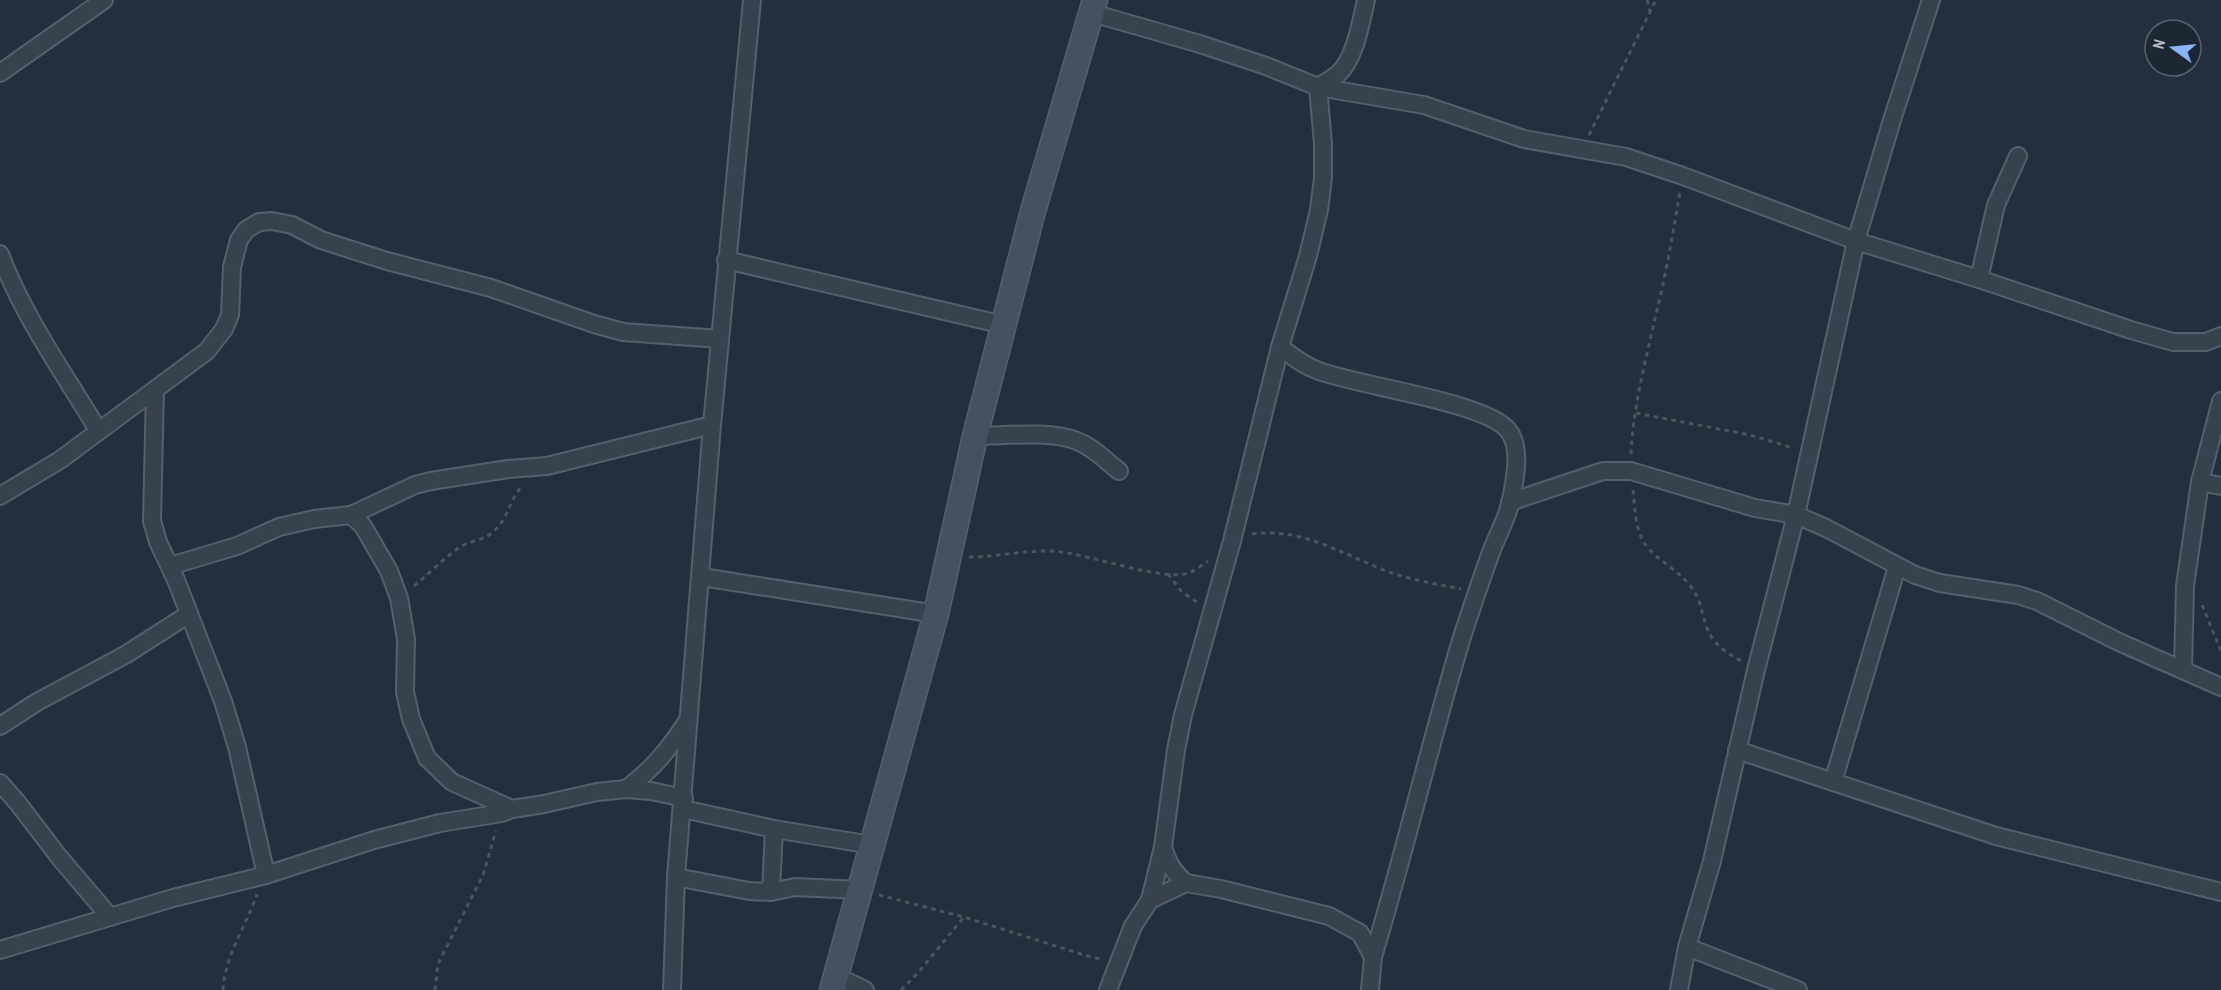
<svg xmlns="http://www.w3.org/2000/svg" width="2221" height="990" font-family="'PT Sans Narrow',sans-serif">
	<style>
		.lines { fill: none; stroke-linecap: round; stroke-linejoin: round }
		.street-casing { stroke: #565f6c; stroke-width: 20 }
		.secondary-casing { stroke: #565f6c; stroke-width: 27 }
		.path { stroke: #44595c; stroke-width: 3; stroke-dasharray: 4.5 4.5; stroke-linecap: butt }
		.street { stroke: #38414e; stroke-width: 16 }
		.secondary { stroke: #465061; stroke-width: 24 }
	</style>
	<rect width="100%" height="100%" fill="#242f3e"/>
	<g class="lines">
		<!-- street casing -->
		<g class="street-casing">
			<g id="street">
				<path d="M 1092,13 L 1200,44 L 1266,66 L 1318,87 L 1424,105 L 1524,139 L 1626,157 L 1683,176 L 1856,241 L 1979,279 L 2131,330 L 2173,342 L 2206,342 L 2221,336"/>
				<path d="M 0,73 L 104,0"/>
				<path d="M 0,254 C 23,316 64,373 98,430"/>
				<path d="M 726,260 L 1004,325"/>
				<path d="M 1979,279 L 1996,205 L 2018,156"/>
				<path d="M 1280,347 C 1292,356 1304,366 1319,371 C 1359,386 1485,402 1508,430 C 1522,447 1515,480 1511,500 C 1508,516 1499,532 1493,547 C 1482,576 1472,607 1462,637 C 1430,743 1405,851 1373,957"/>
				<path d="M 155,390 L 152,521 L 158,542 L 176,580 L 223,701 L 237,747 L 266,875"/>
				<path d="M 975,436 C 1005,436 1049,430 1077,441 C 1093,447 1106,461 1119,471"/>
				<path d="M 2200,482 L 2221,486"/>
				<path d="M 0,496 L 60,460 L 207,351 L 224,329 L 230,315 L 232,267 L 239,240 L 246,230 L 259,222 L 272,221 L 292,225 L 321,240 L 387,261 L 491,288 L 594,324 L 623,332 L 720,339"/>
				<path d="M 1510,502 L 1603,471 L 1631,471 L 1755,508 L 1796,515 L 1826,528 L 1915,575 L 1940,583 L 2018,595 L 2037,601 L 2121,643 L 2221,687"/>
				<path d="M 351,515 L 415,485 L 431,481 L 508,469 L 547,466 L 712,425"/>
				<path d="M 170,566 L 237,546 L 279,527 L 314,519 L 351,515 L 363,526 L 389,571 L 399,598 L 406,639 L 405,692 L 411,719 L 427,758 L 452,782 L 512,809"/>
				<path d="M 702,577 L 936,614"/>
				<path d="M 2183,669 L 2185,586 L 2200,482 L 2221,401"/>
				<path d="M 0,726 L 37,702 L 125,655 L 189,614"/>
				<path d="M 1737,750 L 1996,836 L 2221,892"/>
				<path d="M 1833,782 L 1897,567"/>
				<path d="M 0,783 L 17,802 L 59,857 L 110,917"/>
				<path d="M 626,789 C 652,770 670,748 688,720"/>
				<path d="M 683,809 L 774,829 L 872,845"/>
				<path d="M 1163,847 C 1168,863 1173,872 1186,883"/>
				<path d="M 676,877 L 749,891 L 771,892 L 795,887 L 860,890"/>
				<path d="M 771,892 L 774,829"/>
				<path d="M 1150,900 L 1186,883 L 1221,889 L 1329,916 L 1360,933 L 1373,957 L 1370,990"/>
				<path d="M 1687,947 L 1798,990"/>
				<path d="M 0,950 L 173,898 L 266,875 L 374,840 L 440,823 L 502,813 L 512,809 L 544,804 L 597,792 L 626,789 L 651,791 L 684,798"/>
				<path d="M 836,976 L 865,990"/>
				<path d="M 672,990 L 676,877 L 712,425 L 752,0"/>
				<path d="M 1108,990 L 1133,926 L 1150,900 L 1163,847 L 1176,750 L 1183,715 L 1232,541 L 1280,347 L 1308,256 L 1319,210 L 1323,178 L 1323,144 L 1318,87 C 1325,83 1332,79 1338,74 C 1355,59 1361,22 1366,0"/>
				<path d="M 1679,990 L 1687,947 L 1712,861 L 1756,670 L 1796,515 L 1856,241 L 1892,120 L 1931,0"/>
			</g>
		</g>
		<!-- secondary casing -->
		<g class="secondary-casing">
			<path id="secondary" d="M 832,990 L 936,614 L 975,436 L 1033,211 L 1095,0"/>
		</g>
		<!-- path -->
		<g class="path">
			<path d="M 1647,0 L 1650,11"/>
			<path d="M 1589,135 L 1656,0"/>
			<path d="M 1636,413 L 1750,435 L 1793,448"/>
			<path d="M 1631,454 C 1633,406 1646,360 1656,314 C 1666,274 1673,233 1680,192"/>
			<path d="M 1633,490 C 1635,507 1635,530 1645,544 C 1656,560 1679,570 1692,588 C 1700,599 1701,610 1705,622 C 1710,642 1725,652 1741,661"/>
			<path d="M 1252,534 C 1302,527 1344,555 1389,572 C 1412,580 1437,584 1461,589"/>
			<path d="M 969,557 C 997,557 1025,550 1052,551 C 1087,553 1162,582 1189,573 C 1195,570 1203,565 1208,561"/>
			<path d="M 1168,574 L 1181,591 L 1198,603"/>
			<path d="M 414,586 C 429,574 442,560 457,549 C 469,540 485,541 495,530 C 508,518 510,499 522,486"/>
			<path d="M 2202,605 L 2221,651"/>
			<path d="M 879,895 L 964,917 L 1081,954 L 1103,960"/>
			<path d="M 223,990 C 225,954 246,927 257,894"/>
			<path d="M 435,990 L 438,964 L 483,875 L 496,831"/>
			<path d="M 901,990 L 917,974 L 964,917"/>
		</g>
		<!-- street -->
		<use href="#street" class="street"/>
		<!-- secondary -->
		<use href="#secondary" class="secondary"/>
	</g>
	<!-- north arrow -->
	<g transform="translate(2173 48) rotate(285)"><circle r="28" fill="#1d2633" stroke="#59626f" stroke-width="1.5"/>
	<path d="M0-4.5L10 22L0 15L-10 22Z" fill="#8ab4f8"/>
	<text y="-9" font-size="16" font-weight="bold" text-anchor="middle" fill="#b4bcc9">N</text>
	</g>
</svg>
